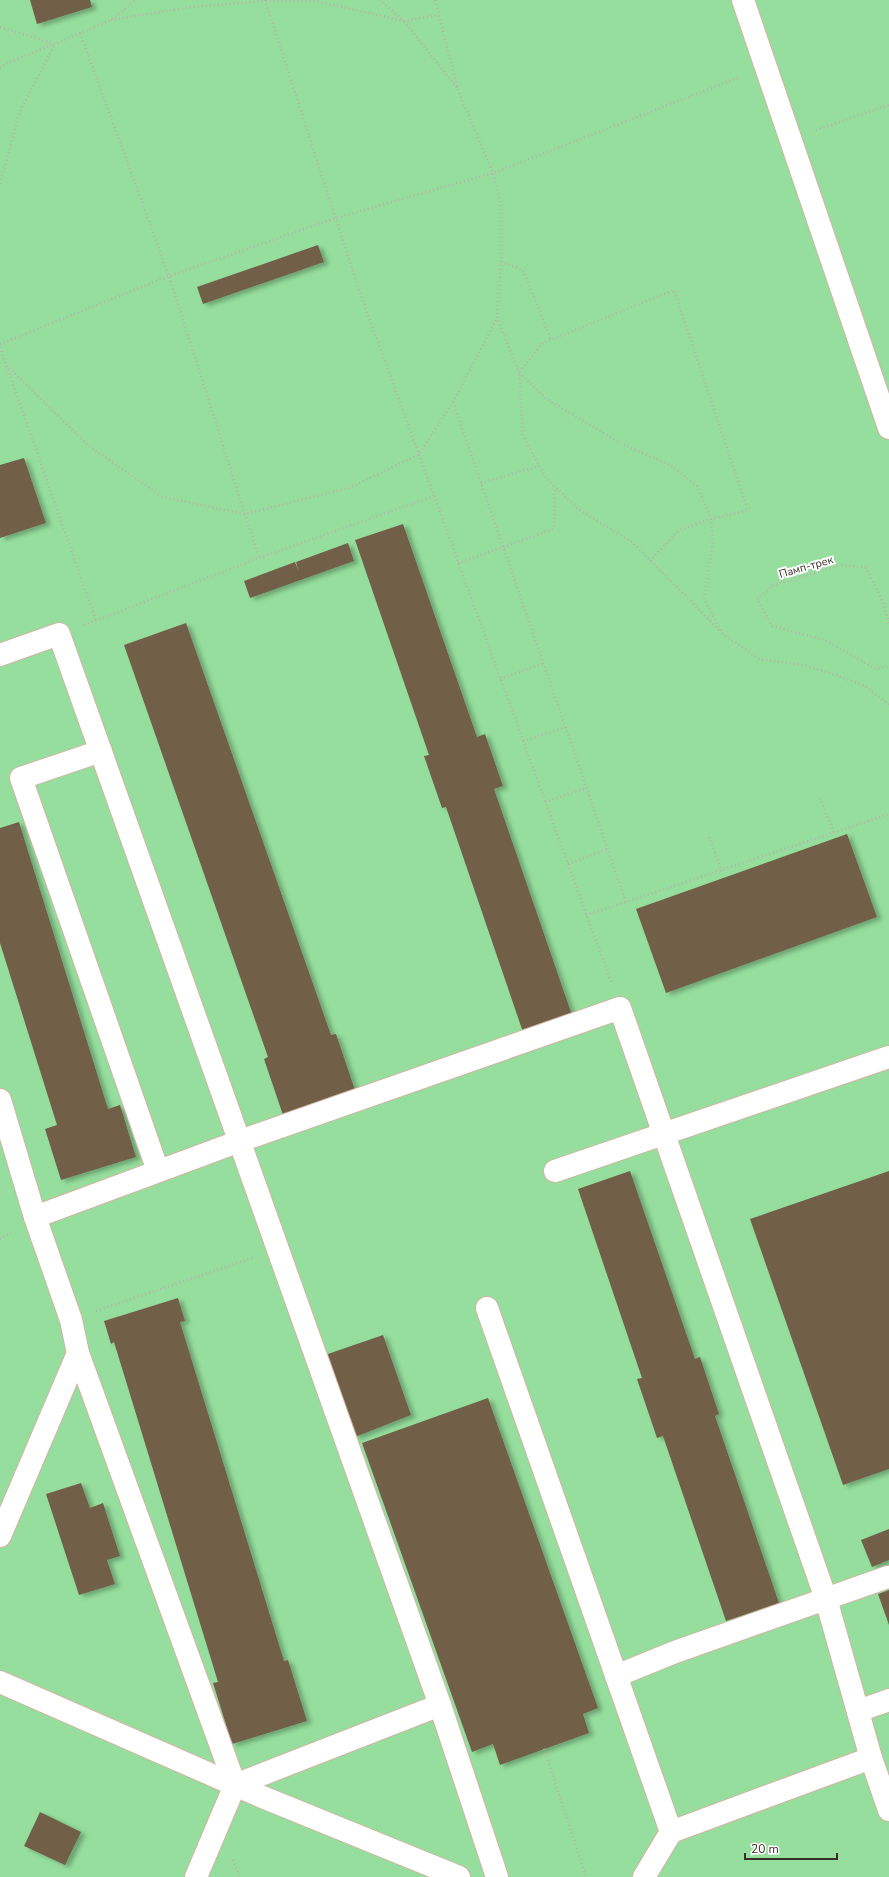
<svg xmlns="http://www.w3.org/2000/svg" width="889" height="1877" font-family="'Nunito Sans',sans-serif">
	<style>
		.green { fill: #95de9d }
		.building { fill: #716047; filter: url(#shadow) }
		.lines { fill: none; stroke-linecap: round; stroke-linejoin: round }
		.minor-casing { stroke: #d2b4a3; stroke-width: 24 }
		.path { stroke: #beb1ab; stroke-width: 2.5; stroke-dasharray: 1 3; stroke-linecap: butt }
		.minor { stroke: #fff; stroke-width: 22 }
		.labels { text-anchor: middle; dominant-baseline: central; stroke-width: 4; stroke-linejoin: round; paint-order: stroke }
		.street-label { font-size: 11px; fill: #3a2d27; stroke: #fff }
	</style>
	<defs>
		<filter id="shadow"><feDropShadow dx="4.5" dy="2.5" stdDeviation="2" flood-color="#0004"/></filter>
	</defs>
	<rect width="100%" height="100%" fill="#fcefe8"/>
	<!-- green -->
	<rect class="green" x="0" y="0" width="889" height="1877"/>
	<!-- building -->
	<g class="building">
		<path d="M 30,0 L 90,0 L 92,7 L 37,24 Z"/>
		<path d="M 318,245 L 324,262 L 203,304 L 197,287 Z"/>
		<path d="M 24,458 L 46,523 L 0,538 L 0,465 Z"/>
		<path d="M 403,524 L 477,737 L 485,734 L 503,786 L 494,789 L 573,1018 L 524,1035 L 446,807 L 442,808 L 424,756 L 429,755 L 355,540 Z"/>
		<path d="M 348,543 L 354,561 L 250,598 L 244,581 L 295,562 L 299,572 L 296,562 Z"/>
		<path d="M 186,623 L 331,1035 L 336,1034 L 355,1090 L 283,1115 L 264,1059 L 268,1057 L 124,645 Z"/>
		<path d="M 19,822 L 108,1109 L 120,1105 L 136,1157 L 61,1180 L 45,1129 L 57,1125 L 0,943 L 0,828 Z"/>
		<path d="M 847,834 L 877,917 L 666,993 L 636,909 Z"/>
		<path d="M 630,1171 L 695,1359 L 700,1357 L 719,1414 L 715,1416 L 779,1603 L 726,1621 L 663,1436 L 657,1438 L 637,1379 L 642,1378 L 578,1189 Z"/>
		<path d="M 889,1171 L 889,1469 L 843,1485 L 750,1219 Z"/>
		<path d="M 178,1298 L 185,1321 L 180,1322 L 284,1661 L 288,1660 L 307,1721 L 232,1744 L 213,1683 L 218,1682 L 114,1342 L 111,1344 L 104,1321 Z"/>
		<path d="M 383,1335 L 411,1415 L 355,1437 L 325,1355 Z"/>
		<path d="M 488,1398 L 598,1708 L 583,1714 L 589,1733 L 500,1765 L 493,1744 L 472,1752 L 362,1443 Z"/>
		<path d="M 81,1483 L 90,1508 L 103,1503 L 120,1556 L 107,1560 L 115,1584 L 79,1595 L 46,1494 Z"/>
		<path d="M 889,1529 L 889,1560 L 872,1567 L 861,1540 Z"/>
		<path d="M 889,1590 L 889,1625 L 878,1594 Z"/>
		<path d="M 40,1812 L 81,1832 L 65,1865 L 24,1846 Z"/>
	</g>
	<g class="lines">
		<!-- minor casing -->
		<g class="minor-casing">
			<g id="minor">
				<path d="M 743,0 L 889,428"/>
				<path d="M 0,655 L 59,634 L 440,1705 L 497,1877"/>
				<path d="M 101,751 L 21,778 L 158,1171"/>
				<path d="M 0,1100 L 35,1217 L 71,1320 L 78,1353 L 235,1785 L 196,1877"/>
				<path d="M 555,1171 L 889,1057"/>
				<path d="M 35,1217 L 240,1141 L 620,1008 L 826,1599 L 871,1758 L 889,1810"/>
				<path d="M 487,1308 L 671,1832"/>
				<path d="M 0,1536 L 78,1353"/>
				<path d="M 616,1676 L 675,1652 L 888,1577"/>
				<path d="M 0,1682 L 260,1796 L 459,1877"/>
				<path d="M 858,1711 L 889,1700"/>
				<path d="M 235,1785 L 440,1705"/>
				<path d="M 644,1877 L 671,1832 L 871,1758"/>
			</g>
		</g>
		<!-- path -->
		<g class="path">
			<path d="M 265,0 L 358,287 L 611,982"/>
			<path d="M 380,0 L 404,21 L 457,88"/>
			<path d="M 435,0 L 458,90 L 493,173 L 501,203 L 501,262 L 497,318 L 519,372 L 545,398 L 622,444 L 672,466 L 697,486 L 711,519 L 713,541 L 704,599 L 723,634 L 759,659 L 803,665 L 830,673 L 865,686 L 889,705"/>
			<path d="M 111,20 L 191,7 L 265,1 L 316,1 L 404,21 L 438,15"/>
			<path d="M 0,27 L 55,44 L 111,20 L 136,0"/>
			<path d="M 80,33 L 169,276 L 259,558"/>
			<path d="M 0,68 L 7,63 L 54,44"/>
			<path d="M 816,130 L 889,105"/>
			<path d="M 0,184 L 20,111 L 55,44"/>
			<path d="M 501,262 L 523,270 L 551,340"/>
			<path d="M 0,344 L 169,276 L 336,218 L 493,173 L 740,77"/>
			<path d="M 0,347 L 96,621"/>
			<path d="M 9,368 L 90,447 L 163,497 L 245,514 L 349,488 L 419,454 L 453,402 L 497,318"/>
			<path d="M 453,402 L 626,902 L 889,814"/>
			<path d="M 481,483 L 539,466"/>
			<path d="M 650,561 L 679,530 L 711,519 L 748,510 L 674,290 L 543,343 L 519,372 L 523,436 L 546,478 L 577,508 L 633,543 L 720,631"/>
			<path d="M 458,563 L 554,529 L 555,487"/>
			<path d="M 889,623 L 883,602 L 866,568 L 842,565 L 773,585 L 757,599 L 772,626 L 825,640 L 876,669 L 889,666"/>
			<path d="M 84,625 L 259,558 L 434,496"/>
			<path d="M 500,679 L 544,663"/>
			<path d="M 523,741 L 566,727"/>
			<path d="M 820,798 L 834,833"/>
			<path d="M 545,802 L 587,788"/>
			<path d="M 709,837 L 722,871"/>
			<path d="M 568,864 L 608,849"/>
			<path d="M 586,915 L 626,902"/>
			<path d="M 0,1239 L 11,1232"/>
			<path d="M 96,1311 L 252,1258"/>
			<path d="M 544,1749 L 586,1877"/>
			<path d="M 233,1860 L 240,1877"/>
		</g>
		<!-- minor -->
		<use href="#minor" class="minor"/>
	</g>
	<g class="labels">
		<!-- street labels -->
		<g class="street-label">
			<text transform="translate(806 567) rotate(-16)">Памп-трек</text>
		</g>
	</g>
	<!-- scale -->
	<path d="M745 1853v6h92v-6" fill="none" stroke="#3a2d27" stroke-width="2"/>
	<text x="751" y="1853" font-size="12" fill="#3a2d27" stroke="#ffffff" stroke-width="3" paint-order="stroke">20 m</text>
</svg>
